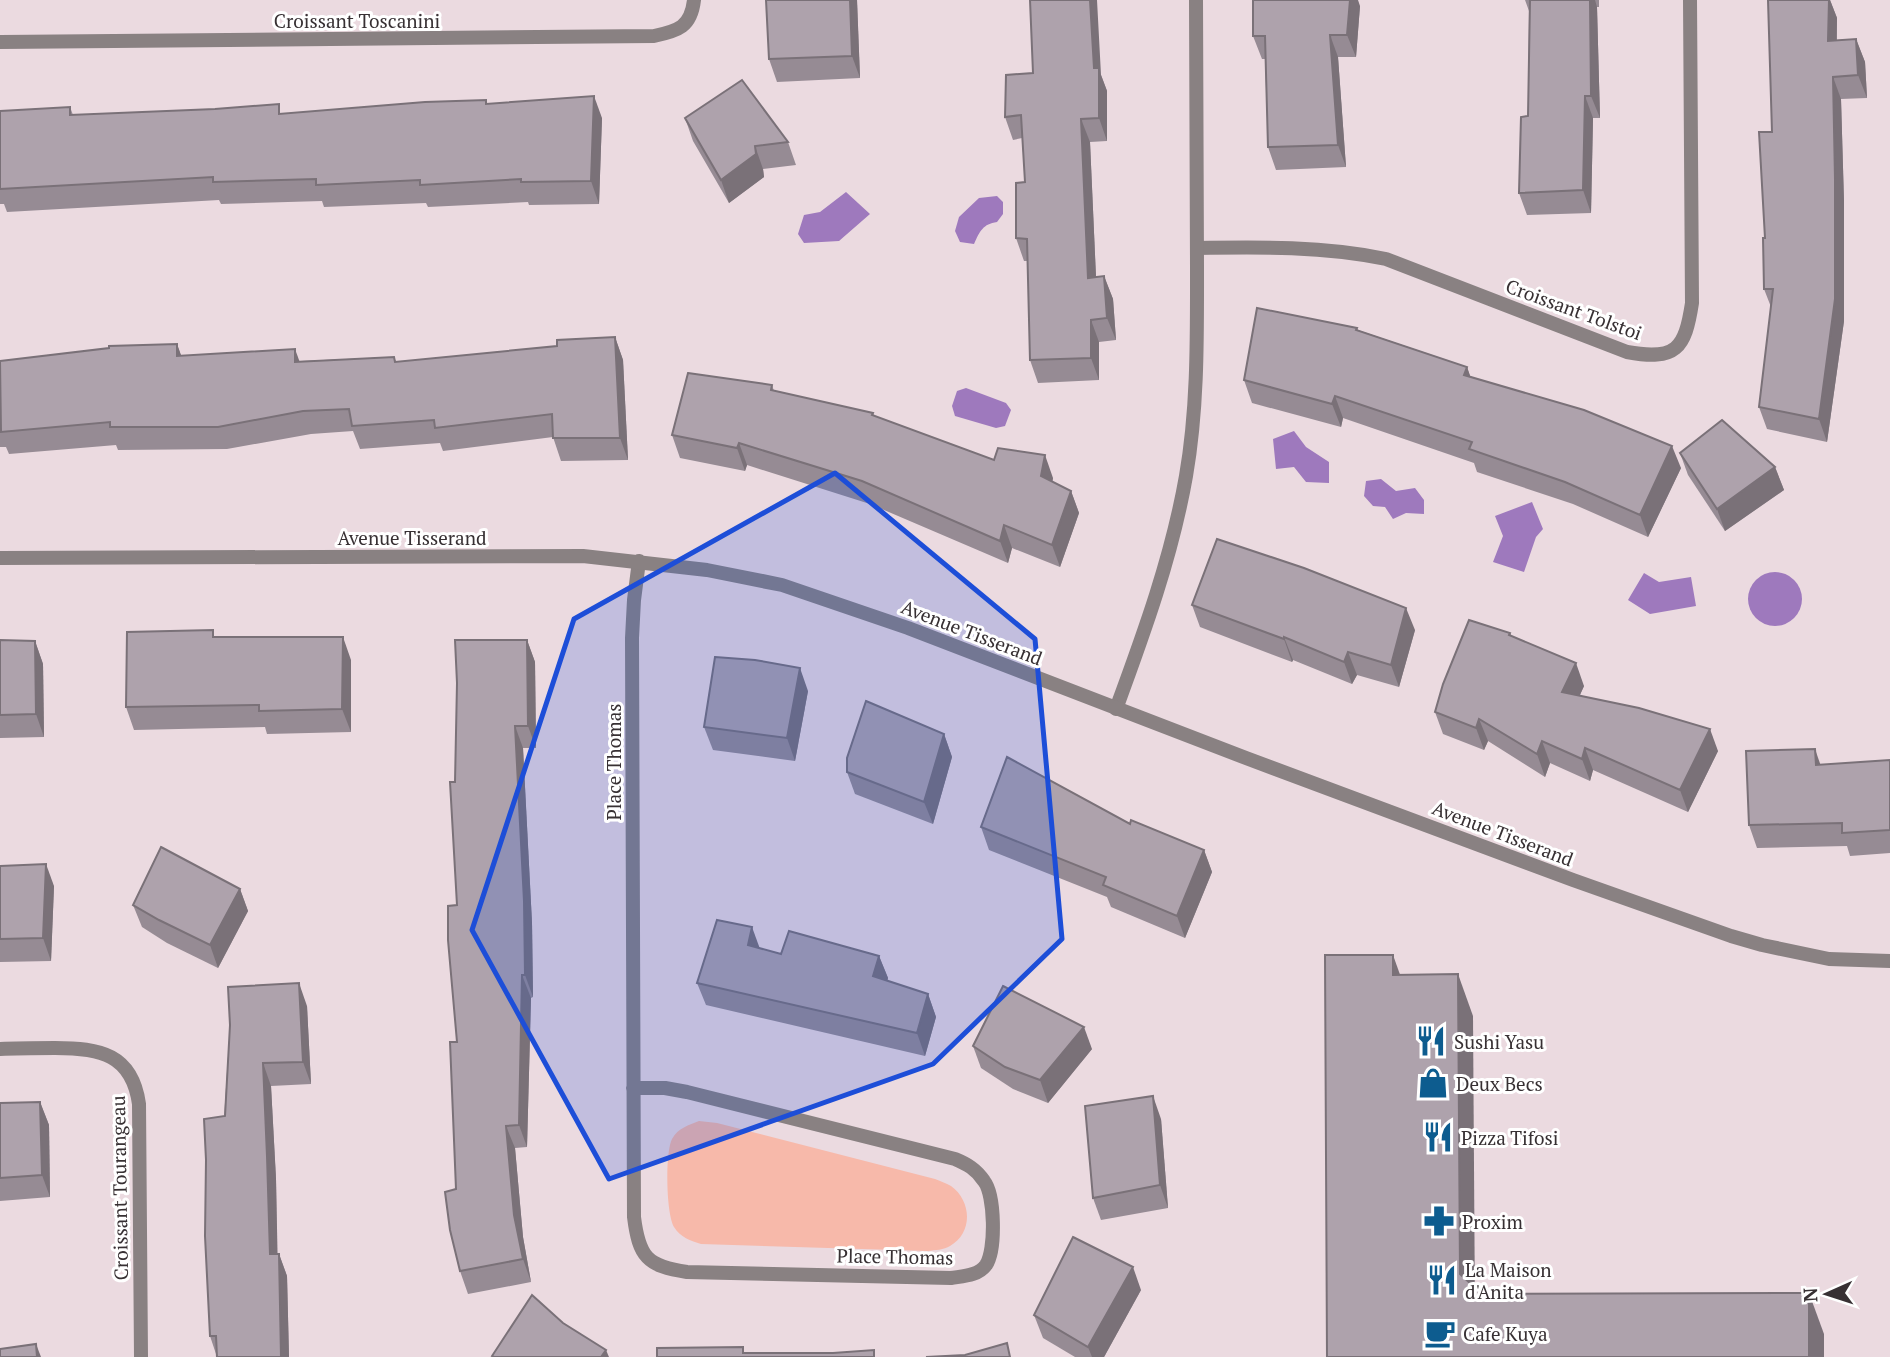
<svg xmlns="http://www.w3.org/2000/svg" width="1890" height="1357" font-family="'PT Serif',serif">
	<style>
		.green { fill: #f7b9aa }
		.water { fill: #9e79bd }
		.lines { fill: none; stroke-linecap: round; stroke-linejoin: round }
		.minor { stroke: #898182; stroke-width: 14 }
		.tertiary { stroke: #898182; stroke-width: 14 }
		.wall { fill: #968b94 }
		.shaded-wall { fill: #7a7178 }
		.building { fill: #aea2ac; stroke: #7a7178; stroke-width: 2 }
		.marked { fill: #1d4ed8; fill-opacity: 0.2; stroke: #1d4ed8; stroke-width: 5; stroke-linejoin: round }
		.labels { text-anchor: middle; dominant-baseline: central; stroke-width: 6; stroke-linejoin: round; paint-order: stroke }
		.street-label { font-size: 19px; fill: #373033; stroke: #fff }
		.poi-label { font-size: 19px; fill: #373033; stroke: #fff; text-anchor: start }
	</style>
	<rect width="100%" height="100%" fill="#ebdae0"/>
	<!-- green -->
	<path class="green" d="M 699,1121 L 717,1123 L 935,1179 C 940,1181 946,1183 951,1186 C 972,1201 973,1233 950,1246 C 944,1250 935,1250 928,1251 L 701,1244 C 691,1241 680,1237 674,1227 C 666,1213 665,1153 672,1139 C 678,1128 689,1125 699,1121 Z"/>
	<!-- water -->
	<g class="water">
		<path d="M 846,192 L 870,214 L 839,241 L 804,243 L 798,234 L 804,215 L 820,212 Z"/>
		<path d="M 997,196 L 1003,202 L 1003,214 L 997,222 C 983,224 980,231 974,244 L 960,242 L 955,231 L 959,217 L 979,198 Z"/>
		<path d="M 966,388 L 1006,403 L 1011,410 L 1005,426 L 996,428 L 955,416 L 952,406 L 957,391 Z"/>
		<path d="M 1294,431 L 1306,447 L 1329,462 L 1329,483 L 1306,482 L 1294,467 L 1276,469 L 1273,439 Z"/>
		<path d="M 1381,479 L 1396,491 L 1415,488 L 1424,500 L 1424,514 L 1406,513 L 1393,519 L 1385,507 L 1373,506 L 1364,496 L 1366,481 Z"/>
		<path d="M 1532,502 L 1543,529 L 1536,537 L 1524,572 L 1493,562 L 1503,536 L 1495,516 Z"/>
		<circle cx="1775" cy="599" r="27"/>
		<path d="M 1644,573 L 1659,582 L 1691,577 L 1696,606 L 1650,614 L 1628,600 Z"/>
	</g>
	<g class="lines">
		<!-- minor -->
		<g class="minor">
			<path d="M 0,42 L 654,36 C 678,31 691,27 694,0"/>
			<path d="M 1197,248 C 1260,247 1324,246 1386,259 L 1627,352 C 1676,361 1685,349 1692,303 L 1690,0"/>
			<path d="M 1116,709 C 1144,633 1172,556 1186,476 C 1198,407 1197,335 1197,265 C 1197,176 1196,88 1196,0"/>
			<path d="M 0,1049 C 18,1048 37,1048 55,1048 C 100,1048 132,1054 139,1104 L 141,1357"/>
			<path d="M 633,1088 L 665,1088 L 687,1092 L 955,1159 C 967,1164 976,1169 984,1181 C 995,1195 996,1250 986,1265 C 978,1276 963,1276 951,1278 L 687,1272 C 647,1266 639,1257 634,1217 L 632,638 L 634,600 L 639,561"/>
		</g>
		<!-- tertiary -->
		<path class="tertiary" d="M 0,558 L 583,556 L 707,570 L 782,585 L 908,628 L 1246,758 L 1573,880 L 1731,936 L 1762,945 L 1829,959 L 1890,961"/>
	</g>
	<!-- wall -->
	<g class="wall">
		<path d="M 857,0 L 860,78 L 777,82 L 769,59 Z"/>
		<path d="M 1525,0 L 1599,0 L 1599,7 L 1597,7 L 1600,118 L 1593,118 L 1591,213 L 1527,215 L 1519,193 L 1528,116 L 1529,11 Z"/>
		<path d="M 1768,0 L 1830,0 L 1837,18 L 1837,40 L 1856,39 L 1865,62 L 1867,98 L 1841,99 L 1844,202 L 1844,321 L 1827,442 L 1767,429 L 1759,407 L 1771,307 L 1764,289 L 1765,238 L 1772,132 Z"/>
		<path d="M 1360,6 L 1356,57 L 1338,57 L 1346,167 L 1276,170 L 1268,147 L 1265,59 L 1262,59 L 1253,36 Z"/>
		<path d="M 1033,73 L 1101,75 L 1107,91 L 1107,141 L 1090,142 L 1096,277 L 1104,276 L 1113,299 L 1116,340 L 1099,342 L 1099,380 L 1038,383 L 1030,360 L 1028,261 L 1024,261 L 1016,238 L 1025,182 L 1022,138 L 1013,140 L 1005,117 Z"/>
		<path d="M 486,100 L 487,103 L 602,118 L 599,204 L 529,205 L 528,202 L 428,207 L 426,203 L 324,207 L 322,201 L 221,204 L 219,200 L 7,212 L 4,204 L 0,204 L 0,111 L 70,107 L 73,115 L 283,114 Z"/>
		<path d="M 685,118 L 788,142 L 796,165 L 763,169 L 764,177 L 729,203 L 693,141 Z"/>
		<path d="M 1357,328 L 1358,330 L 1467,367 L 1470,376 L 1681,468 L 1648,537 L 1573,504 L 1477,472 L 1474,463 L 1343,418 L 1341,427 L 1252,403 L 1244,380 Z"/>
		<path d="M 615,337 L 623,360 L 628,460 L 561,461 L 553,437 L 443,451 L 440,443 L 360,449 L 353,431 L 311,434 L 227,449 L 118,450 L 116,445 L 9,454 L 6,447 L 0,447 L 0,361 L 177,344 L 181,356 L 300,361 L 394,357 L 396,362 L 557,346 Z"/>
		<path d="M 772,385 L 774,391 L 873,413 L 874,416 L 994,460 L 1053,478 L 1052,482 L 1071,491 L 1079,513 L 1060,567 L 1012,548 L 1008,563 L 870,504 L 747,465 L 745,471 L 680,458 L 672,435 Z"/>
		<path d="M 1680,453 L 1775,467 L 1784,490 L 1725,531 L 1688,475 Z"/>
		<path d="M 1192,605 L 1415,630 L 1399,687 L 1357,675 L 1352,684 L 1293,660 L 1292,662 L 1200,627 Z"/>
		<path d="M 1510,633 L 1511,635 L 1584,686 L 1580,695 L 1718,751 L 1688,812 L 1593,770 L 1590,781 L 1550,763 L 1545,777 L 1488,741 L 1484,750 L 1443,734 L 1435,712 Z"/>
		<path d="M 215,637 L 351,660 L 351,732 L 267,734 L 265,727 L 134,730 L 126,707 Z"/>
		<path d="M 0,640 L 35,641 L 43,664 L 44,737 L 0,738 Z"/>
		<path d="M 527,640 L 535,662 L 536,748 L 523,748 L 532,923 L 533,997 L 531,998 L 527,1147 L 515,1148 L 523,1237 L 531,1282 L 468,1294 L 460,1271 L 456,1189 L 457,905 L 455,782 Z"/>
		<path d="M 808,691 L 795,761 L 713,750 L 704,727 Z"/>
		<path d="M 944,734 L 952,757 L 933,824 L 855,794 L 847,772 Z"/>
		<path d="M 1890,760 L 1890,853 L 1850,856 L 1847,846 L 1757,848 L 1749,825 L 1821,765 Z"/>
		<path d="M 1130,824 L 1204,850 L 1212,872 L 1185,938 L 1111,907 L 1107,897 L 989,850 L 981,827 Z"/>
		<path d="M 0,866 L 54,886 L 51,961 L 0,962 Z"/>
		<path d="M 240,889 L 248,911 L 218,968 L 167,943 L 142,927 L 133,905 Z"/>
		<path d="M 760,948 L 781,954 L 879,956 L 888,978 L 887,981 L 928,994 L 936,1017 L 925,1056 L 706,1005 L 697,983 Z"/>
		<path d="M 307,1006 L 311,1084 L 271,1086 L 276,1179 L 277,1254 L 279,1254 L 287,1276 L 289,1357 L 217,1357 L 210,1336 L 230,1025 Z"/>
		<path d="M 973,1046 L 1092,1049 L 1048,1103 L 1013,1089 L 981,1068 Z"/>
		<path d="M 40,1102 L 49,1125 L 50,1197 L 0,1201 L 0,1103 Z"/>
		<path d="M 1161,1119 L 1168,1208 L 1101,1220 L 1093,1198 Z"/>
		<path d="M 1141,1290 L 1104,1357 L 1075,1357 L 1043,1338 L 1034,1315 Z"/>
	</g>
	<!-- shaded-wall -->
	<g class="shaded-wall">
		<path d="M 850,0 L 857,0 L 860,78 L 852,56 Z"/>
		<path d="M 1090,0 L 1097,0 L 1101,75 L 1107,91 L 1107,141 L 1099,118 L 1094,68 Z"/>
		<path d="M 1350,0 L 1358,0 L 1360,6 L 1356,57 L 1347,35 Z"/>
		<path d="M 1590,0 L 1595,0 L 1597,7 L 1600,118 L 1591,96 Z"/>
		<path d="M 1823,0 L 1830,0 L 1837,18 L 1836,63 L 1828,41 Z"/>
		<path d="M 1330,35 L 1338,57 L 1346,167 L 1338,145 Z"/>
		<path d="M 1856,39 L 1865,62 L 1867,98 L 1858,75 Z"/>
		<path d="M 1833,77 L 1841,99 L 1844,202 L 1844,321 L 1827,442 L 1819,419 Z"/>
		<path d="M 594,96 L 602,118 L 599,204 L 591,181 Z"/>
		<path d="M 1585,96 L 1593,118 L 1591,213 L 1583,190 Z"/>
		<path d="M 1081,119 L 1090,142 L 1097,300 L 1088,278 Z"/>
		<path d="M 755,146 L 763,169 L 764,177 L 729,203 L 721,180 Z"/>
		<path d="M 1104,276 L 1113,299 L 1116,340 L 1107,318 Z"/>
		<path d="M 1091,320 L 1099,342 L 1099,380 L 1091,358 Z"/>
		<path d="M 615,337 L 623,360 L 628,460 L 620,438 Z"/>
		<path d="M 177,344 L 185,366 L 177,356 Z"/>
		<path d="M 295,349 L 303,371 L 295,362 Z"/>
		<path d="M 1467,367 L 1475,390 L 1464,375 Z"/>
		<path d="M 1335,396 L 1343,418 L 1341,427 L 1332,404 Z"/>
		<path d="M 739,443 L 747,465 L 745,471 L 737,448 Z"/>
		<path d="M 1672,446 L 1681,468 L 1648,537 L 1640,515 Z"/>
		<path d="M 1045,455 L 1053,478 L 1049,498 L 1041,476 Z"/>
		<path d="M 1775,467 L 1784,490 L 1725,531 L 1717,509 Z"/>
		<path d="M 1071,491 L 1079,513 L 1060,567 L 1052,545 Z"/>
		<path d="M 1004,525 L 1012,548 L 1008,563 L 1000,541 Z"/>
		<path d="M 1406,608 L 1415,630 L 1399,687 L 1391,665 Z"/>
		<path d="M 343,637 L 351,660 L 351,732 L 342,709 Z"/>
		<path d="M 1284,637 L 1293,660 L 1292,662 L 1284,639 Z"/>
		<path d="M 527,640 L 535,662 L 536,748 L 528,726 Z"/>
		<path d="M 35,641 L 43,664 L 44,737 L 36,714 Z"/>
		<path d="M 1348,652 L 1357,675 L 1352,684 L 1344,662 Z"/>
		<path d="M 1576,663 L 1584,686 L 1571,714 L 1562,692 Z"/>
		<path d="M 800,668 L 808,691 L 795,761 L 787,738 Z"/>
		<path d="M 1479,719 L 1488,741 L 1484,750 L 1476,728 Z"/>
		<path d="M 515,726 L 523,748 L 532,923 L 533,997 L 525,975 Z"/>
		<path d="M 1710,729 L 1718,751 L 1688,812 L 1680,790 Z"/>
		<path d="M 944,734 L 952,757 L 933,824 L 924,802 Z"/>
		<path d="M 1542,741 L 1550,763 L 1545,777 L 1537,754 Z"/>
		<path d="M 1585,748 L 1593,770 L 1590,781 L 1582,759 Z"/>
		<path d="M 1815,749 L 1823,772 L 1816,765 Z"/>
		<path d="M 1204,850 L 1212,872 L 1185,938 L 1177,916 Z"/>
		<path d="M 46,864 L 54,886 L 51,961 L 43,938 Z"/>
		<path d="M 240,889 L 248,911 L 218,968 L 210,945 Z"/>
		<path d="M 752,927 L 760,949 L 748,945 Z"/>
		<path d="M 1393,955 L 1408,997 L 1393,975 Z"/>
		<path d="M 879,956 L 888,978 L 882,999 L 873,976 Z"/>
		<path d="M 1458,974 L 1473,1016 L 1475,1316 L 1460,1274 Z"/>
		<path d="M 522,975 L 531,998 L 527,1147 L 519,1125 Z"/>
		<path d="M 299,983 L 307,1006 L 311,1084 L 303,1062 Z"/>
		<path d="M 928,994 L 936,1017 L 925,1056 L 917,1033 Z"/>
		<path d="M 1084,1027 L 1092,1049 L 1048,1103 L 1040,1080 Z"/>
		<path d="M 263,1063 L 271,1086 L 276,1179 L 278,1276 L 270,1254 Z"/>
		<path d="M 1153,1096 L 1161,1119 L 1168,1208 L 1160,1185 Z"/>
		<path d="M 40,1102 L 49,1125 L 50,1197 L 42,1175 Z"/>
		<path d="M 506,1126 L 515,1148 L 523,1237 L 531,1282 L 523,1259 L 514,1215 Z"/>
		<path d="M 279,1254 L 287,1276 L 289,1357 L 281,1357 Z"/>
		<path d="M 1133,1267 L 1141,1290 L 1104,1357 L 1092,1357 L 1088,1347 Z"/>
		<path d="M 1809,1293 L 1824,1334 L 1824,1357 L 1809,1357 Z"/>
		<path d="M 36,1344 L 41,1357 L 37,1357 Z"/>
		<path d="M 606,1350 L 609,1357 L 601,1357 Z"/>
	</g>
	<!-- building -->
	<g class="building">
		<path d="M 766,0 L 850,0 L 852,56 L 769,59 Z"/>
		<path d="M 1030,0 L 1090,0 L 1094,68 L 1099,68 L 1099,118 L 1081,119 L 1088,278 L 1104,276 L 1107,318 L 1091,320 L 1091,358 L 1030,360 L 1027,239 L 1016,238 L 1016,183 L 1025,182 L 1021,115 L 1005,117 L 1006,75 L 1033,73 Z"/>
		<path d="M 1253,0 L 1350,0 L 1347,35 L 1330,35 L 1338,145 L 1268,147 L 1265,36 L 1253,36 Z"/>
		<path d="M 1530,0 L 1590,0 L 1591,96 L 1585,96 L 1583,190 L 1519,193 L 1521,117 L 1528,116 Z"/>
		<path d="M 1768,0 L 1829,0 L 1828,41 L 1856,39 L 1858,75 L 1833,77 L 1835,179 L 1835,299 L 1819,419 L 1759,407 L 1773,289 L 1764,289 L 1763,238 L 1765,238 L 1759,132 L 1772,132 Z"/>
		<path d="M 742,80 L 788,142 L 755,146 L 756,154 L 721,180 L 685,118 Z"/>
		<path d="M 594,96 L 591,181 L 521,182 L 521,179 L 420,185 L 420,180 L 316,185 L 316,179 L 213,182 L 213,177 L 0,189 L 0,111 L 70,107 L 70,115 L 215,109 L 279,104 L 279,114 L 425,102 L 486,100 L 486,104 Z"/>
		<path d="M 1257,308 L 1357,328 L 1356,330 L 1467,367 L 1464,375 L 1584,410 L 1672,446 L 1640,515 L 1565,482 L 1469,449 L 1472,442 L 1335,396 L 1332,404 L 1244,380 Z"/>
		<path d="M 615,337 L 620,438 L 553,438 L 552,414 L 435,428 L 434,420 L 352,426 L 349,409 L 303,411 L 218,427 L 110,427 L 110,422 L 1,432 L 0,361 L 109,348 L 109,346 L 177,344 L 177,356 L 295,349 L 295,362 L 394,357 L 395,362 L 557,346 L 557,340 Z"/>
		<path d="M 688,373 L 772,385 L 771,390 L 873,413 L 872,415 L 994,460 L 998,448 L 1045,455 L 1041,476 L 1071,491 L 1052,545 L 1004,525 L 1000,541 L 862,481 L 739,443 L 737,448 L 672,435 Z"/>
		<path d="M 1722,420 L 1775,467 L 1717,509 L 1680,453 Z"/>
		<path d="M 1217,539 L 1304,568 L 1406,608 L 1391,665 L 1348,652 L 1344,662 L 1284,637 L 1284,639 L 1192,605 Z"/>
		<path d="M 1469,620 L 1510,633 L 1509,635 L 1576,663 L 1562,692 L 1639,708 L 1710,729 L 1680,790 L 1585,748 L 1582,759 L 1542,741 L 1537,754 L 1479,719 L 1476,728 L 1435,712 L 1443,684 Z"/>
		<path d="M 213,630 L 213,637 L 343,637 L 342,709 L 259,711 L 259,705 L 126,707 L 127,632 Z"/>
		<path d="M 0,640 L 35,641 L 36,714 L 0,715 Z"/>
		<path d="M 455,640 L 527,640 L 528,726 L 515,726 L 524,901 L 525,975 L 522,975 L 519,1125 L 506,1126 L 514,1215 L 523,1259 L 460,1271 L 450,1230 L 445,1192 L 456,1189 L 450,1042 L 457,1042 L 448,940 L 448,906 L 457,905 L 450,782 L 455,782 L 457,683 Z"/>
		<path d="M 715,657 L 755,660 L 800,668 L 787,738 L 704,727 Z"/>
		<path d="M 866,701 L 944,734 L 924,802 L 847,772 L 847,758 Z"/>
		<path d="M 1815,749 L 1816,765 L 1890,760 L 1890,830 L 1842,833 L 1842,823 L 1749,825 L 1746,751 Z"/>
		<path d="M 1007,757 L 1130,824 L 1131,820 L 1204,850 L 1177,916 L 1103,885 L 1106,877 L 981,827 Z"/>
		<path d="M 161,847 L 240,889 L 210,945 L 159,920 L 133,905 Z"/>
		<path d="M 46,864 L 43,938 L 0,939 L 0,866 Z"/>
		<path d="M 717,920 L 752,927 L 748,945 L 781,954 L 789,931 L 879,956 L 873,976 L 928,994 L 917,1033 L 697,983 Z"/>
		<path d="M 1325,955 L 1393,955 L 1393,975 L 1458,974 L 1460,1274 L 1482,1294 L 1809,1293 L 1809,1357 L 1327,1357 Z"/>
		<path d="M 299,983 L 303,1062 L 263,1063 L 267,1156 L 270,1254 L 279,1254 L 281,1357 L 217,1357 L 216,1336 L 210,1336 L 205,1236 L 206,1160 L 204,1119 L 225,1116 L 230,1025 L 228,987 Z"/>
		<path d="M 1003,986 L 1084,1027 L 1040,1080 L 1005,1067 L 973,1046 Z"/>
		<path d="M 1153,1096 L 1160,1185 L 1093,1198 L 1085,1106 Z"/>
		<path d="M 40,1102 L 42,1175 L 0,1178 L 0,1103 Z"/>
		<path d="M 1073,1237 L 1133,1267 L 1088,1347 L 1034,1315 Z"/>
		<path d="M 532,1295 L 563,1323 L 606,1350 L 601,1357 L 494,1357 L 492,1356 Z"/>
		<path d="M 1007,1343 L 1010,1357 L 926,1357 L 965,1355 Z"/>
		<path d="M 36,1344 L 37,1357 L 0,1357 L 0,1349 Z"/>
		<path d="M 743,1347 L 743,1353 L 833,1353 L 874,1350 L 874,1357 L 657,1357 L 657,1348 Z"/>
	</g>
	<!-- marked area -->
	<path class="marked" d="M 835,473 L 1035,639 L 1062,939 L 933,1064 L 609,1179 L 472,930 L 574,619 Z"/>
	<!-- icons -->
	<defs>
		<g id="restaurant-bare" transform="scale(2.415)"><path d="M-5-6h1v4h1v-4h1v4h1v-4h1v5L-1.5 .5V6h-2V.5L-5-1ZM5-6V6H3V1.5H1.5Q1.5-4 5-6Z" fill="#0d5c8f" stroke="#fff" stroke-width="2.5" paint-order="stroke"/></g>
		<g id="shop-bare" transform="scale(2.415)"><path d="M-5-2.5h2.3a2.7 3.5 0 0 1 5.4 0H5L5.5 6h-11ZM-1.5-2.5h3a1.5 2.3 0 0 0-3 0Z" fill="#0d5c8f" stroke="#fff" stroke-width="2.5" paint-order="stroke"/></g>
		<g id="pharmacy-bare" transform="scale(2.415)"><path d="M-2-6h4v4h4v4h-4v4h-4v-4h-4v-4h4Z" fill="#0d5c8f" stroke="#fff" stroke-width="2.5" paint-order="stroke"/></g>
		<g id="cafe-bare" transform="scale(2.415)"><path d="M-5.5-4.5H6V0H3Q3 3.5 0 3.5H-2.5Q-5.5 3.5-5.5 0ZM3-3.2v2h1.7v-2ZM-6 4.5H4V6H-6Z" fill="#0d5c8f" stroke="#fff" stroke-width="2.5" paint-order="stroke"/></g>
	</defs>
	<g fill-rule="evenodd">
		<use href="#restaurant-bare" x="1431" y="1041"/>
		<use href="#shop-bare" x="1433" y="1083"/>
		<use href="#restaurant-bare" x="1438" y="1137"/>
		<use href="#pharmacy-bare" x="1439" y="1221"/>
		<use href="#restaurant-bare" x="1442" y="1280"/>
		<use href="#cafe-bare" x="1440" y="1333"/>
	</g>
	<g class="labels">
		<!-- street labels -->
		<g class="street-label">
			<text x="357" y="20">Croissant Toscanini</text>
			<text transform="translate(1574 309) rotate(20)">Croissant Tolstoi</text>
			<text x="412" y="537">Avenue Tisserand</text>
			<text transform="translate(972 632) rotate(21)">Avenue Tisserand</text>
			<text transform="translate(613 762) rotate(-90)">Place Thomas</text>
			<text transform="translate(1503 833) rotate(21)">Avenue Tisserand</text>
			<text transform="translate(119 1188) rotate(-91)">Croissant Tourangeau</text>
			<text transform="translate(895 1256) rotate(1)">Place Thomas</text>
		</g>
		<!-- poi labels -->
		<g class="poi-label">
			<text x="1454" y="1041">Sushi Yasu</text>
			<text x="1456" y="1083">Deux Becs</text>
			<text x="1461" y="1137">Pizza Tifosi</text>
			<text x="1462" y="1221">Proxim</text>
			<text x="1465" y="1269">La Maison<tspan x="1465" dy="22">d'Anita</tspan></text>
			<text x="1463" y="1333">Cafe Kuya</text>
		</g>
	</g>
	<!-- north arrow -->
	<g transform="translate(1827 1294) rotate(267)" stroke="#ffffff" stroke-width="5" paint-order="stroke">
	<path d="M0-5L12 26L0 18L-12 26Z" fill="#373033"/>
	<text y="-10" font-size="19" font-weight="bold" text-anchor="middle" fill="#373033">N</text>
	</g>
</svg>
